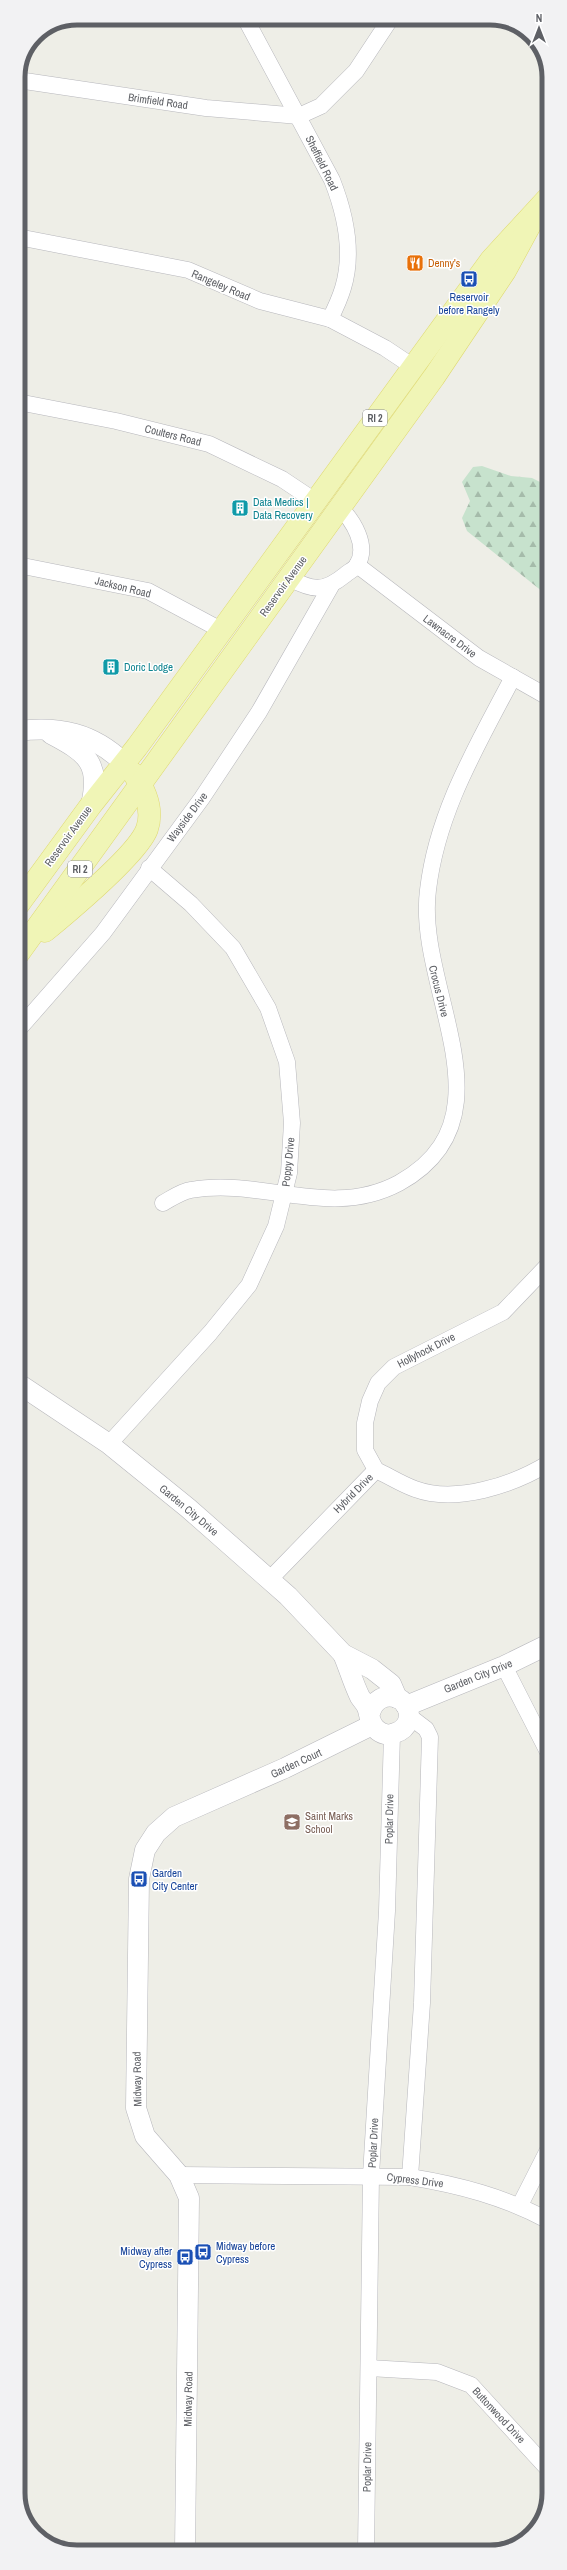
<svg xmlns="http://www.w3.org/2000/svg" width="567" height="2570" font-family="'Archivo Narrow',sans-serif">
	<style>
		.forest { fill: url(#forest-firs) }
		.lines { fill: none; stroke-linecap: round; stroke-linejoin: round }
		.minor-casing { stroke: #b7b7bc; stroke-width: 17 }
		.tertiary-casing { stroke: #b7b7bc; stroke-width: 21 }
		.primary-casing { stroke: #dfd96f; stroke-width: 23 }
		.minor { stroke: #fff; stroke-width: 16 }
		.tertiary { stroke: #fff; stroke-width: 20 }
		.primary { stroke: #f0f5b6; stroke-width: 22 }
		.labels { text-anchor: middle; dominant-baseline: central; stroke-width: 3; stroke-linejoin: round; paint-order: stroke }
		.shield { fill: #fff; stroke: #8e9093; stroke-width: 1 }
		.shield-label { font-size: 10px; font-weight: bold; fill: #5e6065 }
		.street-label { font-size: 11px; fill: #5e6065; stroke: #fff }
		.food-label { font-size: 11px; fill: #c56008; stroke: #fff; text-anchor: start }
		.transit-label { font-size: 11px; fill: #164399; stroke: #fff; text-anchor: start }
		.culture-label { font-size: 11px; fill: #0d838f; stroke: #fff; text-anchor: start }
		.education-label { font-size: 11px; fill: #785e54; stroke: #fff; text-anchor: start }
		.rim { fill: none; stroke: #5e6065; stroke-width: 5 }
	</style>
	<defs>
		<pattern id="forest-firs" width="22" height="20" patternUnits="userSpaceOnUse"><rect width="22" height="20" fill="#c7e2cd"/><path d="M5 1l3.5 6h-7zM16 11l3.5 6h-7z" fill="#a5bbaa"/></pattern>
	</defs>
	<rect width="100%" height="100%" fill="#eeeee7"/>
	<!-- forest -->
	<path class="forest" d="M 482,466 L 511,476 L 532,478 L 548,486 L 548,596 L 467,531 L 462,518 L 470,501 L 462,482 L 473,467 Z"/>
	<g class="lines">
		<!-- minor casing -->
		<g class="minor-casing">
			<g id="minor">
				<path d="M 245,18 L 332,180 C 345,213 354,252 343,288 C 340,298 335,309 330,319"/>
				<path d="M 18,80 L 206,108 L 299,116 L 321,106 L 356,71 L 391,18"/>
				<path d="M 18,237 L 188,270 L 260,301 L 330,319 L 385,348 L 412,366"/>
				<path d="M 18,402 L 116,421 L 209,444 L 282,479 L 315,501"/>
				<path d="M 18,565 L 148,591 L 221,630"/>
				<path d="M 357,565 L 479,658 L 548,697"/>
				<path d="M 289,578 C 313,591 324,592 345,575 C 348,572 355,569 357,565 C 369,546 353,520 339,507"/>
				<path d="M 18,1030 L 103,933 L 202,798 L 259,712 L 331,586"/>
				<path d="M 163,1203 C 172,1198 182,1191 191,1190 C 261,1177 330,1220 399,1183 C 517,1118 415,988 428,890 C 437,812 477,746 513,677"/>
				<path d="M 109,1444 L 210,1333 L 249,1285 L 276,1226 L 289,1173 L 292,1123 L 287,1062 L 268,1008 L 233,948 L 191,904 L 149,868"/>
				<path d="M 376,1470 L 365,1450 L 365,1423 L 370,1401 L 378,1383 L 394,1367 L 503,1312 L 548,1265"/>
				<path d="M 270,1579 L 376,1470 C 389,1476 401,1484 415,1489 C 456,1504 513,1485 549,1463"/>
				<path d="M 504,1666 L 549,1754"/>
				<path d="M 409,1716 L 426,1729 L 430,1737 L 422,2003 L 410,2177"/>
				<path d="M 179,2175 L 410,2177 C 459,2185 505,2197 549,2221"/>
				<path d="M 520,2205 L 549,2148"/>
				<path d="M 369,2368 L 437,2372 L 471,2385 L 549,2470"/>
				<path d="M 366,2551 L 371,2175 L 387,1911 L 392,1734"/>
			</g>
		</g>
		<!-- tertiary casing -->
		<g class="tertiary-casing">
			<g id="tertiary">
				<path d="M 18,731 C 60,726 93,733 124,763"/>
				<path d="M 51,734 C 87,753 101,763 91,805"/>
				<path d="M 19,1384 L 109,1444 L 188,1508 L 288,1596 L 343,1654 L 372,1669 L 391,1684 L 397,1698"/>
				<path d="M 343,1654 C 349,1668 353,1683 360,1697 C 362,1700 365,1703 367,1707 C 370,1715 369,1723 376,1729 C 381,1734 388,1736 395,1733 C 401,1731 406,1727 408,1721 C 415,1696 378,1685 370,1713"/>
				<path d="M 406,1706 L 504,1666 L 549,1644"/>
				<path d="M 185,2552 L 189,2198 L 179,2175 L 145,2136 L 136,2108 L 139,1879 L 145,1850 L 156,1833 L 174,1817 L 285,1768 L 372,1725"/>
			</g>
		</g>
		<!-- primary casing -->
		<g class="primary-casing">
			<g id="primary">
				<path d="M 18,905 L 91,805 L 137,747 L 491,260 L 548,198"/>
				<path d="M 45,931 C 68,912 138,854 147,829 C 154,809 145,790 134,774"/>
				<path d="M 18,954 L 434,377 L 505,271 L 537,212"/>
			</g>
		</g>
		<!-- minor -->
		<use href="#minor" class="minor"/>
		<!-- tertiary -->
		<use href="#tertiary" class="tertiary"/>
		<!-- primary -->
		<use href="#primary" class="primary"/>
	</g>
	<!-- icons -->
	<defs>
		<g id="restaurant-square" transform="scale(0.9)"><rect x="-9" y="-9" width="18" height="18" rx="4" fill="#e8710a" stroke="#fff"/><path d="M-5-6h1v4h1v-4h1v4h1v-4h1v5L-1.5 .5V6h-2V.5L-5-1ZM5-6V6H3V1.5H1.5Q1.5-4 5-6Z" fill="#fff"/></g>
		<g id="bus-square" transform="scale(0.9)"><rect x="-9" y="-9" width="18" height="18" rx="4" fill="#1a4fb4" stroke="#fff"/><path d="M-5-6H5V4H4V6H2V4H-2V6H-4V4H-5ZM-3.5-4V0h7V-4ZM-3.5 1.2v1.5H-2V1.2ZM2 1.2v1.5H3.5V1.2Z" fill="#fff"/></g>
		<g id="building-square" transform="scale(0.9)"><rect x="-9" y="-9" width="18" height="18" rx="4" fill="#0f9aa8" stroke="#fff"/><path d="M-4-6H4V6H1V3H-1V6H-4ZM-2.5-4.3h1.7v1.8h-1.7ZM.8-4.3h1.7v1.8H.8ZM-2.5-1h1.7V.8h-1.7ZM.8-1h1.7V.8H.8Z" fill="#fff"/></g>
		<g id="school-square" transform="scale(0.9)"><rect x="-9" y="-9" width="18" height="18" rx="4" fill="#8d6e63" stroke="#fff"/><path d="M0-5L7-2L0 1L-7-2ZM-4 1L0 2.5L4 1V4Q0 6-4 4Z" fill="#fff"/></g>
	</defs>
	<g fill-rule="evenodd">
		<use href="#restaurant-square" x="415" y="263"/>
		<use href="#bus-square" x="469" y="279"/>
		<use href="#building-square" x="240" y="508"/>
		<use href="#building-square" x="111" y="667"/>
		<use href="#school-square" x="292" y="1822"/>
		<use href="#bus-square" x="139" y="1879"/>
		<use href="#bus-square" x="203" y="2252"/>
		<use href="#bus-square" x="185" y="2257"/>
	</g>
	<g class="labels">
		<!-- shield labels -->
		<g class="shield">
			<rect x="363" y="410" width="24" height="16" rx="3"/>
			<rect x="68" y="861" width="24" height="16" rx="3"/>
		</g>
		<g class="shield-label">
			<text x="375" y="418">RI 2</text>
			<text x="80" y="869">RI 2</text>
		</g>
		<!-- street labels -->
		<g class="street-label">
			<text transform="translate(158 101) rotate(8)">Brimfield Road</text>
			<text transform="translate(322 163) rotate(64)">Sheffield Road</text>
			<text transform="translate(221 285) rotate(23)">Rangeley Road</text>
			<text transform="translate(173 435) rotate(14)">Coulters Road</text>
			<text transform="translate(283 586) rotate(-54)">Reservoir Avenue</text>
			<text transform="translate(123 587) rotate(14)">Jackson Road</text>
			<text transform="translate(450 636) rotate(37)">Lawnacre Drive</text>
			<text transform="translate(187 817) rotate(-53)">Wayside Drive</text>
			<text transform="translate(68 836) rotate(-54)">Reservoir Avenue</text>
			<text transform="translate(439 991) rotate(76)">Crocus Drive</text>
			<text transform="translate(288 1162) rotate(-84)">Poppy Drive</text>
			<text transform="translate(426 1350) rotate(-27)">Hollyhock Drive</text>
			<text transform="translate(353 1493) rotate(-45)">Hybrid Drive</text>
			<text transform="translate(189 1510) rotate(40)">Garden City Drive</text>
			<text transform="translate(478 1676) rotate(-22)">Garden City Drive</text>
			<text transform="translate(296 1763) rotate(-25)">Garden Court</text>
			<text transform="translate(389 1819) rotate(-89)">Poplar Drive</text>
			<text transform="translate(137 2079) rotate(-91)">Midway Road</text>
			<text transform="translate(373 2143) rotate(-87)">Poplar Drive</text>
			<text transform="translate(415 2180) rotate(7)">Cypress Drive</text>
			<text transform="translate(188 2399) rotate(-89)">Midway Road</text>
			<text transform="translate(499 2415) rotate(47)">Buttonwood Drive</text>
			<text transform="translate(367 2467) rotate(-89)">Poplar Drive</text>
		</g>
		<!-- food labels -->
		<g class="food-label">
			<text x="428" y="263">Denny's</text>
		</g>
		<!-- transit labels -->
		<g class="transit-label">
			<text x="469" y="297" text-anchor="middle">Reservoir<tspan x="469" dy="13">before Rangely</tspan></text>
			<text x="152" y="1873">Garden<tspan x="152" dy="13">City Center</tspan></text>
			<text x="216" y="2246">Midway before<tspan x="216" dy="13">Cypress</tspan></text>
			<text x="172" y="2251" text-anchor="end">Midway after<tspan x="172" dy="13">Cypress</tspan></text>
		</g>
		<!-- culture labels -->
		<g class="culture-label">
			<text x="253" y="502">Data Medics |<tspan x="253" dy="13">Data Recovery</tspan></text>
			<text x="124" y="667">Doric Lodge</text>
		</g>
		<!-- education labels -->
		<g class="education-label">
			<text x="305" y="1816">Saint Marks<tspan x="305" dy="13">School</tspan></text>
		</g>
	</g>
	<!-- crop -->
	<path d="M0 0H567V2570H0ZM77 25H490A52 52 0 0 1 542 77V2493A52 52 0 0 1 490 2545H77A52 52 0 0 1 25 2493V77A52 52 0 0 1 77 25Z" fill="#f2f2f3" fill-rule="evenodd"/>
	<path class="rim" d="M77 25H490A52 52 0 0 1 542 77V2493A52 52 0 0 1 490 2545H77A52 52 0 0 1 25 2493V77A52 52 0 0 1 77 25Z"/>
	<!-- north arrow -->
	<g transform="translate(539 28)" stroke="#ffffff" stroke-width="3" paint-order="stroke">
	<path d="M0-3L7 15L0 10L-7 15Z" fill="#5e6065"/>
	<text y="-6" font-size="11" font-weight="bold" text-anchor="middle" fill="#5e6065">N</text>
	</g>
</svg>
